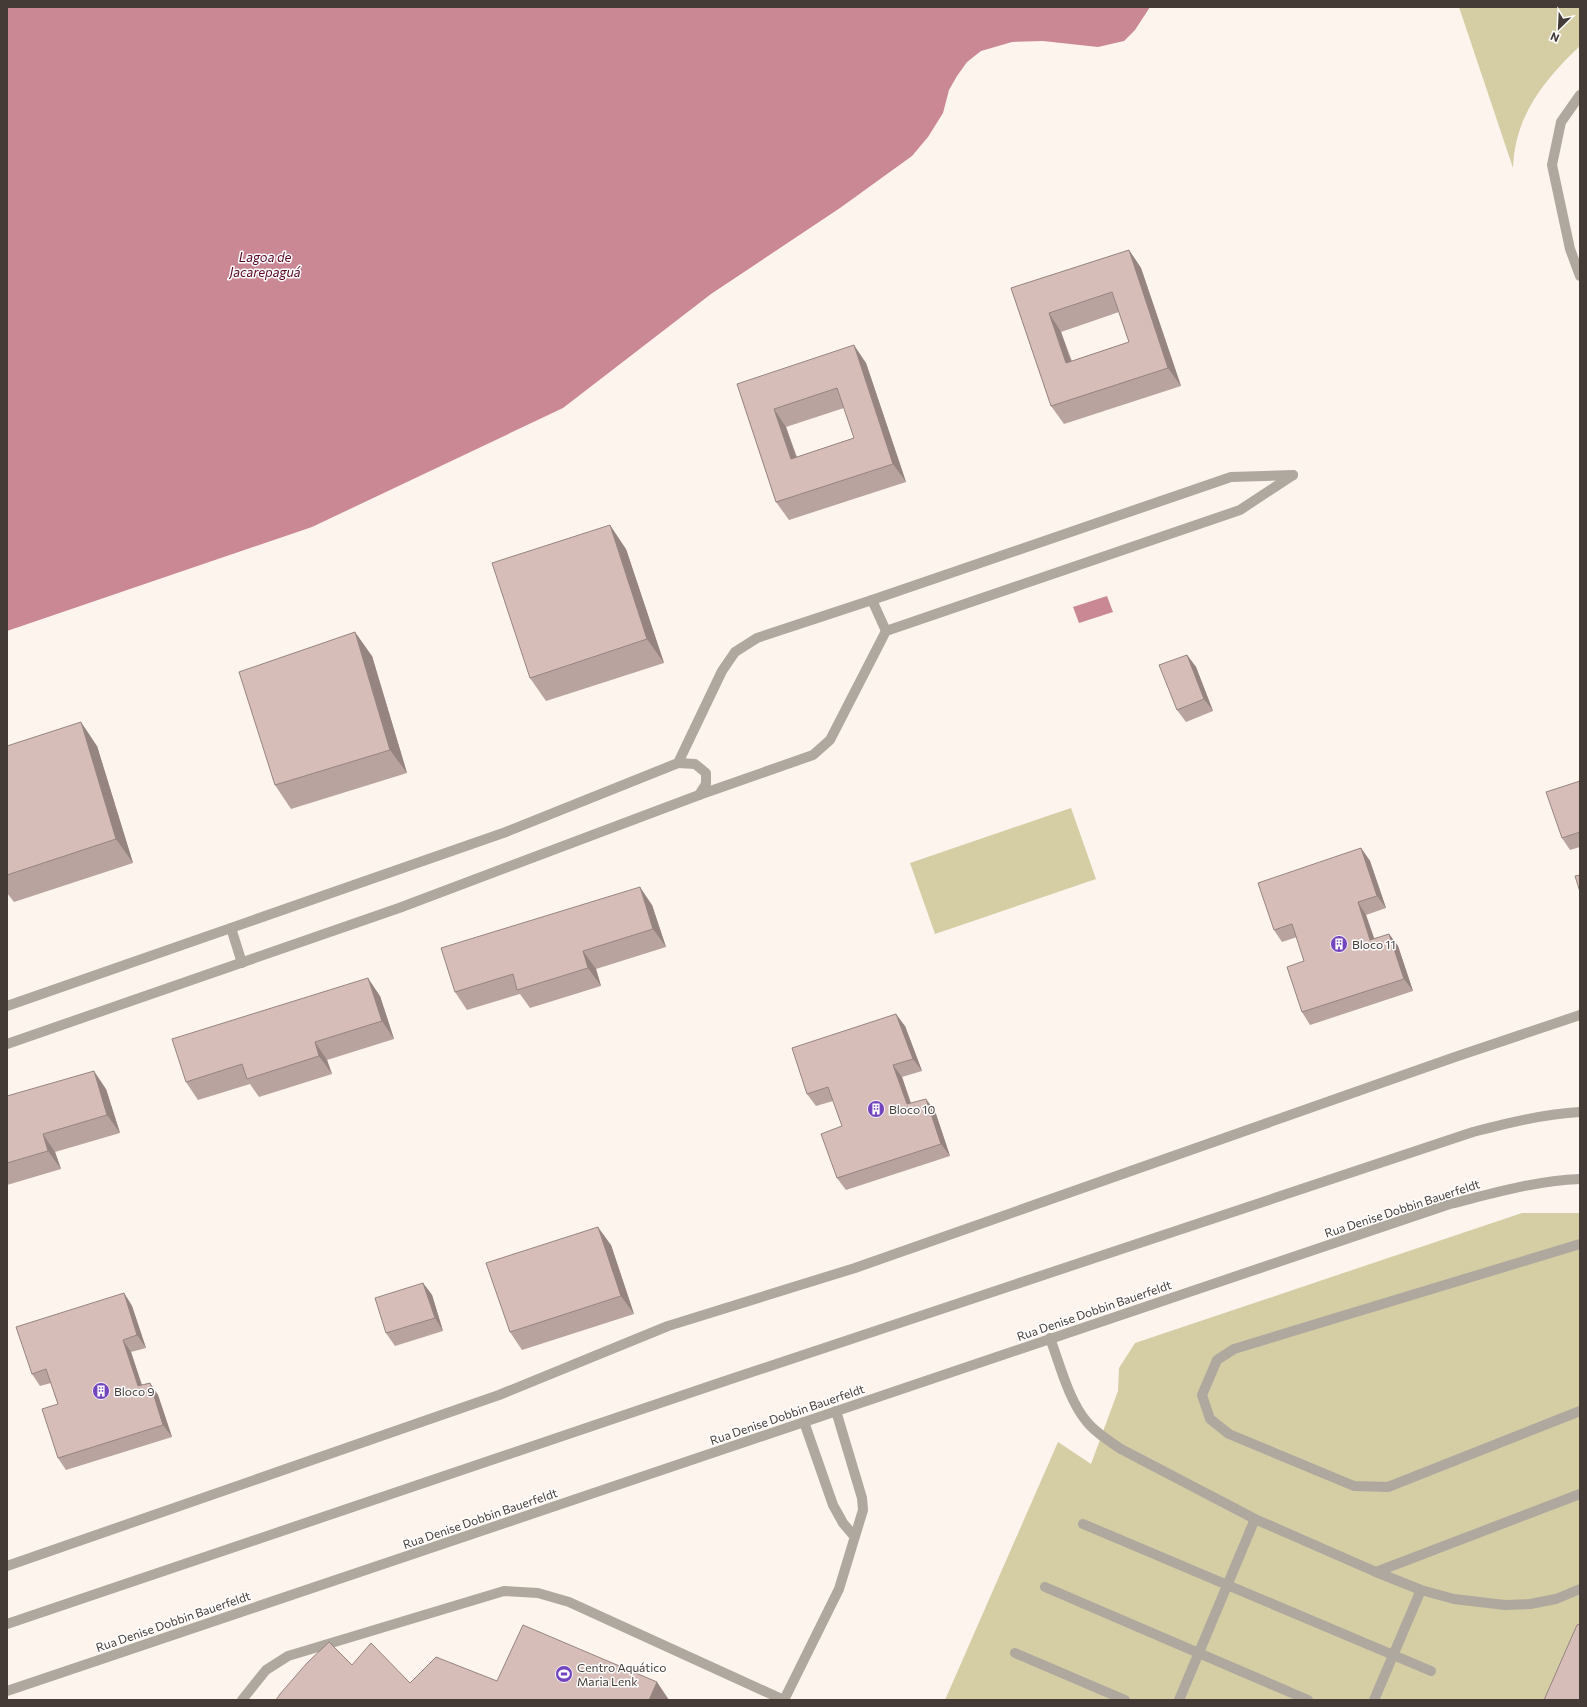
<svg xmlns="http://www.w3.org/2000/svg" width="1587" height="1707" font-family="Commissioner,sans-serif">
	<style>
		.green { fill: #d5cda4 }
		.water { fill: #ca8794 }
		.lines { fill: none; stroke-linecap: round; stroke-linejoin: round }
		.lane { stroke: #aea89f; stroke-width: 10 }
		.street { stroke: #aea89f; stroke-width: 10 }
		.wall { fill: #b8a39e; fill-rule: evenodd }
		.shaded-wall { fill: #968481 }
		.building { fill: #d6bdb8; stroke: #968481; fill-rule: evenodd }
		.labels { text-anchor: middle; dominant-baseline: central; stroke-width: 3; stroke-linejoin: round; paint-order: stroke }
		.poi-label { font-size: 12px; fill: #443b36; stroke: #fff; text-anchor: start }
		.street-label { font-size: 12px; fill: #443b36; stroke: #fff }
		.water-label { font-size: 13px; font-style: italic; fill: #580524; stroke: #fff }
	</style>
	<rect width="100%" height="100%" fill="#fdf4ee"/>
	<!-- green -->
	<g class="green">
		<path d="M 1459,7 L 1580,7 L 1580,46 C 1543,81 1515,116 1513,168 Z"/>
		<path d="M 1071,808 L 1096,879 L 935,934 L 910,863 Z"/>
		<path d="M 1522,1213 L 1580,1213 L 1580,1700 L 945,1700 L 1058,1442 L 1091,1464 L 1118,1391 L 1119,1368 L 1135,1343 Z"/>
	</g>
	<!-- water -->
	<g class="water">
		<path d="M 7,7 L 1150,7 L 1135,30 L 1124,41 L 1098,47 L 1043,41 L 1012,42 L 981,51 L 967,62 L 957,76 L 949,90 L 943,113 L 928,137 L 912,156 L 840,208 L 711,294 L 563,408 L 312,527 L 7,631 Z"/>
		<path d="M 1107,596 L 1113,612 L 1079,623 L 1073,607 Z"/>
	</g>
	<g class="lines">
		<!-- lane -->
		<g class="lane">
			<path d="M 1580,95 L 1561,122 L 1552,165 L 1570,249 L 1580,276"/>
			<path d="M 1580,1244 L 1234,1349 L 1217,1360 L 1202,1395 L 1210,1419 L 1229,1434 L 1354,1486 L 1388,1487 L 1580,1411"/>
			<path d="M 1050,1338 C 1060,1365 1069,1401 1087,1422 C 1096,1433 1109,1441 1121,1449 L 1255,1519 L 1376,1572 L 1580,1494"/>
			<path d="M 804,1422 L 833,1505 L 843,1523 L 854,1536"/>
			<path d="M 1083,1524 L 1431,1671"/>
			<path d="M 1376,1572 L 1421,1590 L 1454,1599 L 1505,1605 L 1530,1604 L 1556,1599 L 1580,1589"/>
			<path d="M 1045,1587 L 1308,1700"/>
			<path d="M 7,1624 L 725,1381 L 1473,1132 C 1508,1123 1544,1114 1580,1112"/>
			<path d="M 1015,1653 L 1125,1700"/>
			<path d="M 7,1691 L 1450,1204 C 1494,1193 1534,1181 1580,1179"/>
			<path d="M 242,1700 L 266,1670 L 288,1656 L 504,1591 L 538,1593 L 569,1602 L 784,1700"/>
			<path d="M 784,1700 L 839,1589 L 863,1510 L 862,1498 L 836,1411"/>
			<path d="M 1179,1700 L 1255,1519"/>
			<path d="M 1374,1700 L 1421,1590"/>
		</g>
		<!-- street -->
		<g class="street">
			<path d="M 872,600 L 886,631"/>
			<path d="M 678,763 L 695,764 L 706,773 L 706,784 L 699,795"/>
			<path d="M 231,928 L 242,963"/>
			<path d="M 7,1006 L 506,832 L 678,763 L 722,671 L 735,652 L 757,638 L 872,600 L 1231,477 L 1293,475"/>
			<path d="M 7,1044 L 399,908 L 699,795 L 813,755 L 830,740 L 886,631 L 1240,510 L 1293,475"/>
			<path d="M 7,1566 L 499,1395 L 668,1326 L 855,1268 L 1455,1057 L 1580,1015"/>
		</g>
	</g>
	<!-- wall -->
	<g class="wall">
		<path d="M 1129,250 L 1141,268 L 1181,386 L 1064,424 L 1051,406 L 1011,288 ZM 1119,312 L 1129,342 L 1072,361 L 1061,332 Z"/>
		<path d="M 866,363 L 906,482 L 789,520 L 776,502 L 737,384 ZM 844,408 L 854,438 L 797,457 L 786,427 Z"/>
		<path d="M 626,549 L 664,663 L 546,701 L 530,678 Z"/>
		<path d="M 1187,655 L 1196,667 L 1213,711 L 1186,722 L 1177,710 Z"/>
		<path d="M 372,656 L 407,773 L 291,809 L 275,785 Z"/>
		<path d="M 7,746 L 97,746 L 133,863 L 14,902 L 7,893 Z"/>
		<path d="M 1580,781 L 1580,847 L 1570,850 L 1562,838 Z"/>
		<path d="M 1361,848 L 1370,861 L 1386,908 L 1366,915 L 1374,939 L 1389,934 L 1398,946 L 1413,991 L 1310,1025 L 1302,1012 L 1304,961 L 1297,937 L 1282,942 L 1274,930 Z"/>
		<path d="M 652,905 L 666,947 L 596,969 L 601,986 L 530,1008 L 520,994 L 467,1010 L 455,992 Z"/>
		<path d="M 380,996 L 394,1039 L 327,1060 L 332,1074 L 259,1097 L 250,1084 L 198,1100 L 186,1082 Z"/>
		<path d="M 905,1026 L 922,1071 L 902,1077 L 911,1103 L 935,1111 L 950,1156 L 846,1190 L 837,1178 L 842,1126 L 833,1101 L 816,1106 L 807,1094 Z"/>
		<path d="M 106,1089 L 120,1133 L 55,1152 L 61,1169 L 7,1185 L 7,1096 Z"/>
		<path d="M 611,1245 L 634,1314 L 522,1350 L 510,1332 Z"/>
		<path d="M 423,1283 L 432,1295 L 443,1331 L 395,1346 L 386,1333 Z"/>
		<path d="M 124,1293 L 132,1306 L 146,1348 L 131,1352 L 142,1385 L 150,1383 L 158,1395 L 172,1437 L 66,1470 L 58,1458 L 58,1404 L 51,1383 L 40,1386 L 32,1374 Z"/>
	</g>
	<!-- shaded-wall -->
	<g class="shaded-wall">
		<path d="M 1129,250 L 1141,268 L 1181,386 L 1168,368 Z"/>
		<path d="M 1049,313 L 1061,332 L 1078,382 L 1066,363 Z"/>
		<path d="M 854,345 L 866,363 L 906,482 L 893,464 Z"/>
		<path d="M 774,409 L 786,427 L 803,477 L 791,459 Z"/>
		<path d="M 610,525 L 626,549 L 664,663 L 647,639 Z"/>
		<path d="M 355,632 L 372,656 L 407,773 L 390,750 Z"/>
		<path d="M 1187,655 L 1196,667 L 1213,711 L 1204,699 Z"/>
		<path d="M 81,722 L 97,746 L 133,863 L 116,839 Z"/>
		<path d="M 1361,848 L 1370,861 L 1386,908 L 1377,896 Z"/>
		<path d="M 640,887 L 652,905 L 666,947 L 653,929 Z"/>
		<path d="M 1358,902 L 1366,915 L 1379,952 L 1370,940 Z"/>
		<path d="M 1389,934 L 1398,946 L 1413,991 L 1404,979 Z"/>
		<path d="M 583,951 L 596,969 L 601,986 L 588,968 Z"/>
		<path d="M 368,978 L 380,996 L 394,1039 L 382,1021 Z"/>
		<path d="M 896,1014 L 905,1026 L 922,1071 L 913,1059 Z"/>
		<path d="M 315,1042 L 327,1060 L 332,1074 L 319,1056 Z"/>
		<path d="M 893,1065 L 902,1077 L 915,1116 L 907,1104 Z"/>
		<path d="M 94,1071 L 106,1089 L 120,1133 L 107,1115 Z"/>
		<path d="M 926,1099 L 935,1111 L 950,1156 L 941,1144 Z"/>
		<path d="M 43,1134 L 55,1152 L 61,1169 L 48,1151 Z"/>
		<path d="M 598,1227 L 611,1245 L 634,1314 L 621,1296 Z"/>
		<path d="M 423,1283 L 432,1295 L 443,1331 L 435,1318 Z"/>
		<path d="M 124,1293 L 132,1306 L 146,1348 L 137,1335 Z"/>
		<path d="M 123,1340 L 131,1352 L 146,1398 L 138,1386 Z"/>
		<path d="M 150,1383 L 158,1395 L 172,1437 L 163,1425 Z"/>
		<path d="M 657,1682 L 669,1700 L 649,1700 Z"/>
	</g>
	<!-- building -->
	<g class="building">
		<path d="M 1129,250 L 1168,368 L 1051,406 L 1011,288 ZM 1112,292 L 1129,342 L 1066,363 L 1049,313 Z"/>
		<path d="M 854,345 L 893,464 L 776,502 L 737,384 ZM 837,388 L 854,438 L 791,459 L 774,409 Z"/>
		<path d="M 610,525 L 647,639 L 530,678 L 492,563 Z"/>
		<path d="M 355,632 L 390,750 L 275,785 L 239,672 Z"/>
		<path d="M 1187,655 L 1204,699 L 1177,710 L 1159,665 Z"/>
		<path d="M 81,722 L 116,839 L 7,875 L 7,746 Z"/>
		<path d="M 1580,781 L 1580,832 L 1562,838 L 1546,792 Z"/>
		<path d="M 1361,848 L 1377,896 L 1358,902 L 1370,940 L 1389,934 L 1404,979 L 1302,1012 L 1287,967 L 1304,961 L 1292,924 L 1274,930 L 1258,883 Z"/>
		<path d="M 1580,875 L 1580,892 L 1575,876 Z"/>
		<path d="M 640,887 L 653,929 L 583,951 L 588,968 L 517,990 L 513,974 L 455,992 L 441,948 Z"/>
		<path d="M 368,978 L 382,1021 L 315,1042 L 319,1056 L 247,1079 L 242,1064 L 186,1082 L 172,1039 Z"/>
		<path d="M 896,1014 L 913,1059 L 893,1065 L 907,1104 L 926,1099 L 941,1144 L 837,1178 L 821,1134 L 842,1126 L 828,1087 L 807,1094 L 792,1048 Z"/>
		<path d="M 94,1071 L 107,1115 L 43,1134 L 48,1151 L 7,1163 L 7,1096 Z"/>
		<path d="M 598,1227 L 621,1296 L 510,1332 L 486,1263 Z"/>
		<path d="M 423,1283 L 435,1318 L 386,1333 L 375,1298 Z"/>
		<path d="M 124,1293 L 137,1335 L 123,1340 L 138,1386 L 150,1383 L 163,1425 L 58,1458 L 42,1409 L 58,1404 L 46,1369 L 32,1374 L 16,1327 Z"/>
		<path d="M 1580,1624 L 1580,1700 L 1544,1700 L 1577,1625 Z"/>
		<path d="M 523,1625 L 657,1682 L 649,1700 L 276,1700 L 280,1694 L 307,1663 L 329,1642 L 352,1665 L 371,1643 L 410,1683 L 436,1657 L 497,1681 Z"/>
	</g>
	<!-- icons -->
	<defs>
		<g id="building-disc" transform="scale(0.9)"><circle r="9.5" fill="#7345bd" stroke="#fff"/><path d="M-4-6H4V6H1V3H-1V6H-4ZM-2.5-4.3h1.7v1.8h-1.7ZM.8-4.3h1.7v1.8H.8ZM-2.5-1h1.7V.8h-1.7ZM.8-1h1.7V.8H.8Z" fill="#fff"/></g>
		<g id="stadium-disc" transform="scale(0.9)"><circle r="9.5" fill="#7345bd" stroke="#fff"/><path d="M0-5a6.5 5 0 1 0 0 10a6.5 5 0 1 0 0-10ZM-3.5-1.8h7v3.6h-7Z" fill="#fff"/></g>
	</defs>
	<g fill-rule="evenodd">
		<use href="#building-disc" x="1339" y="944"/>
		<use href="#building-disc" x="876" y="1109"/>
		<use href="#building-disc" x="101" y="1391"/>
		<use href="#stadium-disc" x="564" y="1674"/>
	</g>
	<g class="labels">
		<!-- poi labels -->
		<g class="poi-label">
			<text x="1352" y="944">Bloco 11</text>
			<text x="889" y="1109">Bloco 10</text>
			<text x="114" y="1391">Bloco 9</text>
			<text x="577" y="1667">Centro Aquático<tspan x="577" dy="14">Maria Lenk</tspan></text>
		</g>
		<!-- street labels -->
		<g class="street-label">
			<text transform="translate(1402 1208) rotate(-18)">Rua Denise Dobbin Bauerfeldt</text>
			<text transform="translate(1094 1310) rotate(-19)">Rua Denise Dobbin Bauerfeldt</text>
			<text transform="translate(787 1414) rotate(-19)">Rua Denise Dobbin Bauerfeldt</text>
			<text transform="translate(480 1518) rotate(-19)">Rua Denise Dobbin Bauerfeldt</text>
			<text transform="translate(173 1621) rotate(-19)">Rua Denise Dobbin Bauerfeldt</text>
		</g>
		<!-- water labels -->
		<g class="water-label">
			<text x="265" y="257">Lagoa de<tspan x="265" dy="15">Jacarepaguá</tspan></text>
		</g>
	</g>
	<!-- border -->
	<rect width="1587" height="1707" fill="none" stroke="#443b36" stroke-width="16"/>
	<!-- north arrow -->
	<g transform="translate(1559 28) rotate(204)" stroke="#ffffff" stroke-width="3" paint-order="stroke">
	<path d="M0-3L7 15L0 10L-7 15Z" fill="#443b36"/>
	<text y="-6" font-size="11" font-weight="bold" text-anchor="middle" fill="#443b36">N</text>
	</g>
</svg>
